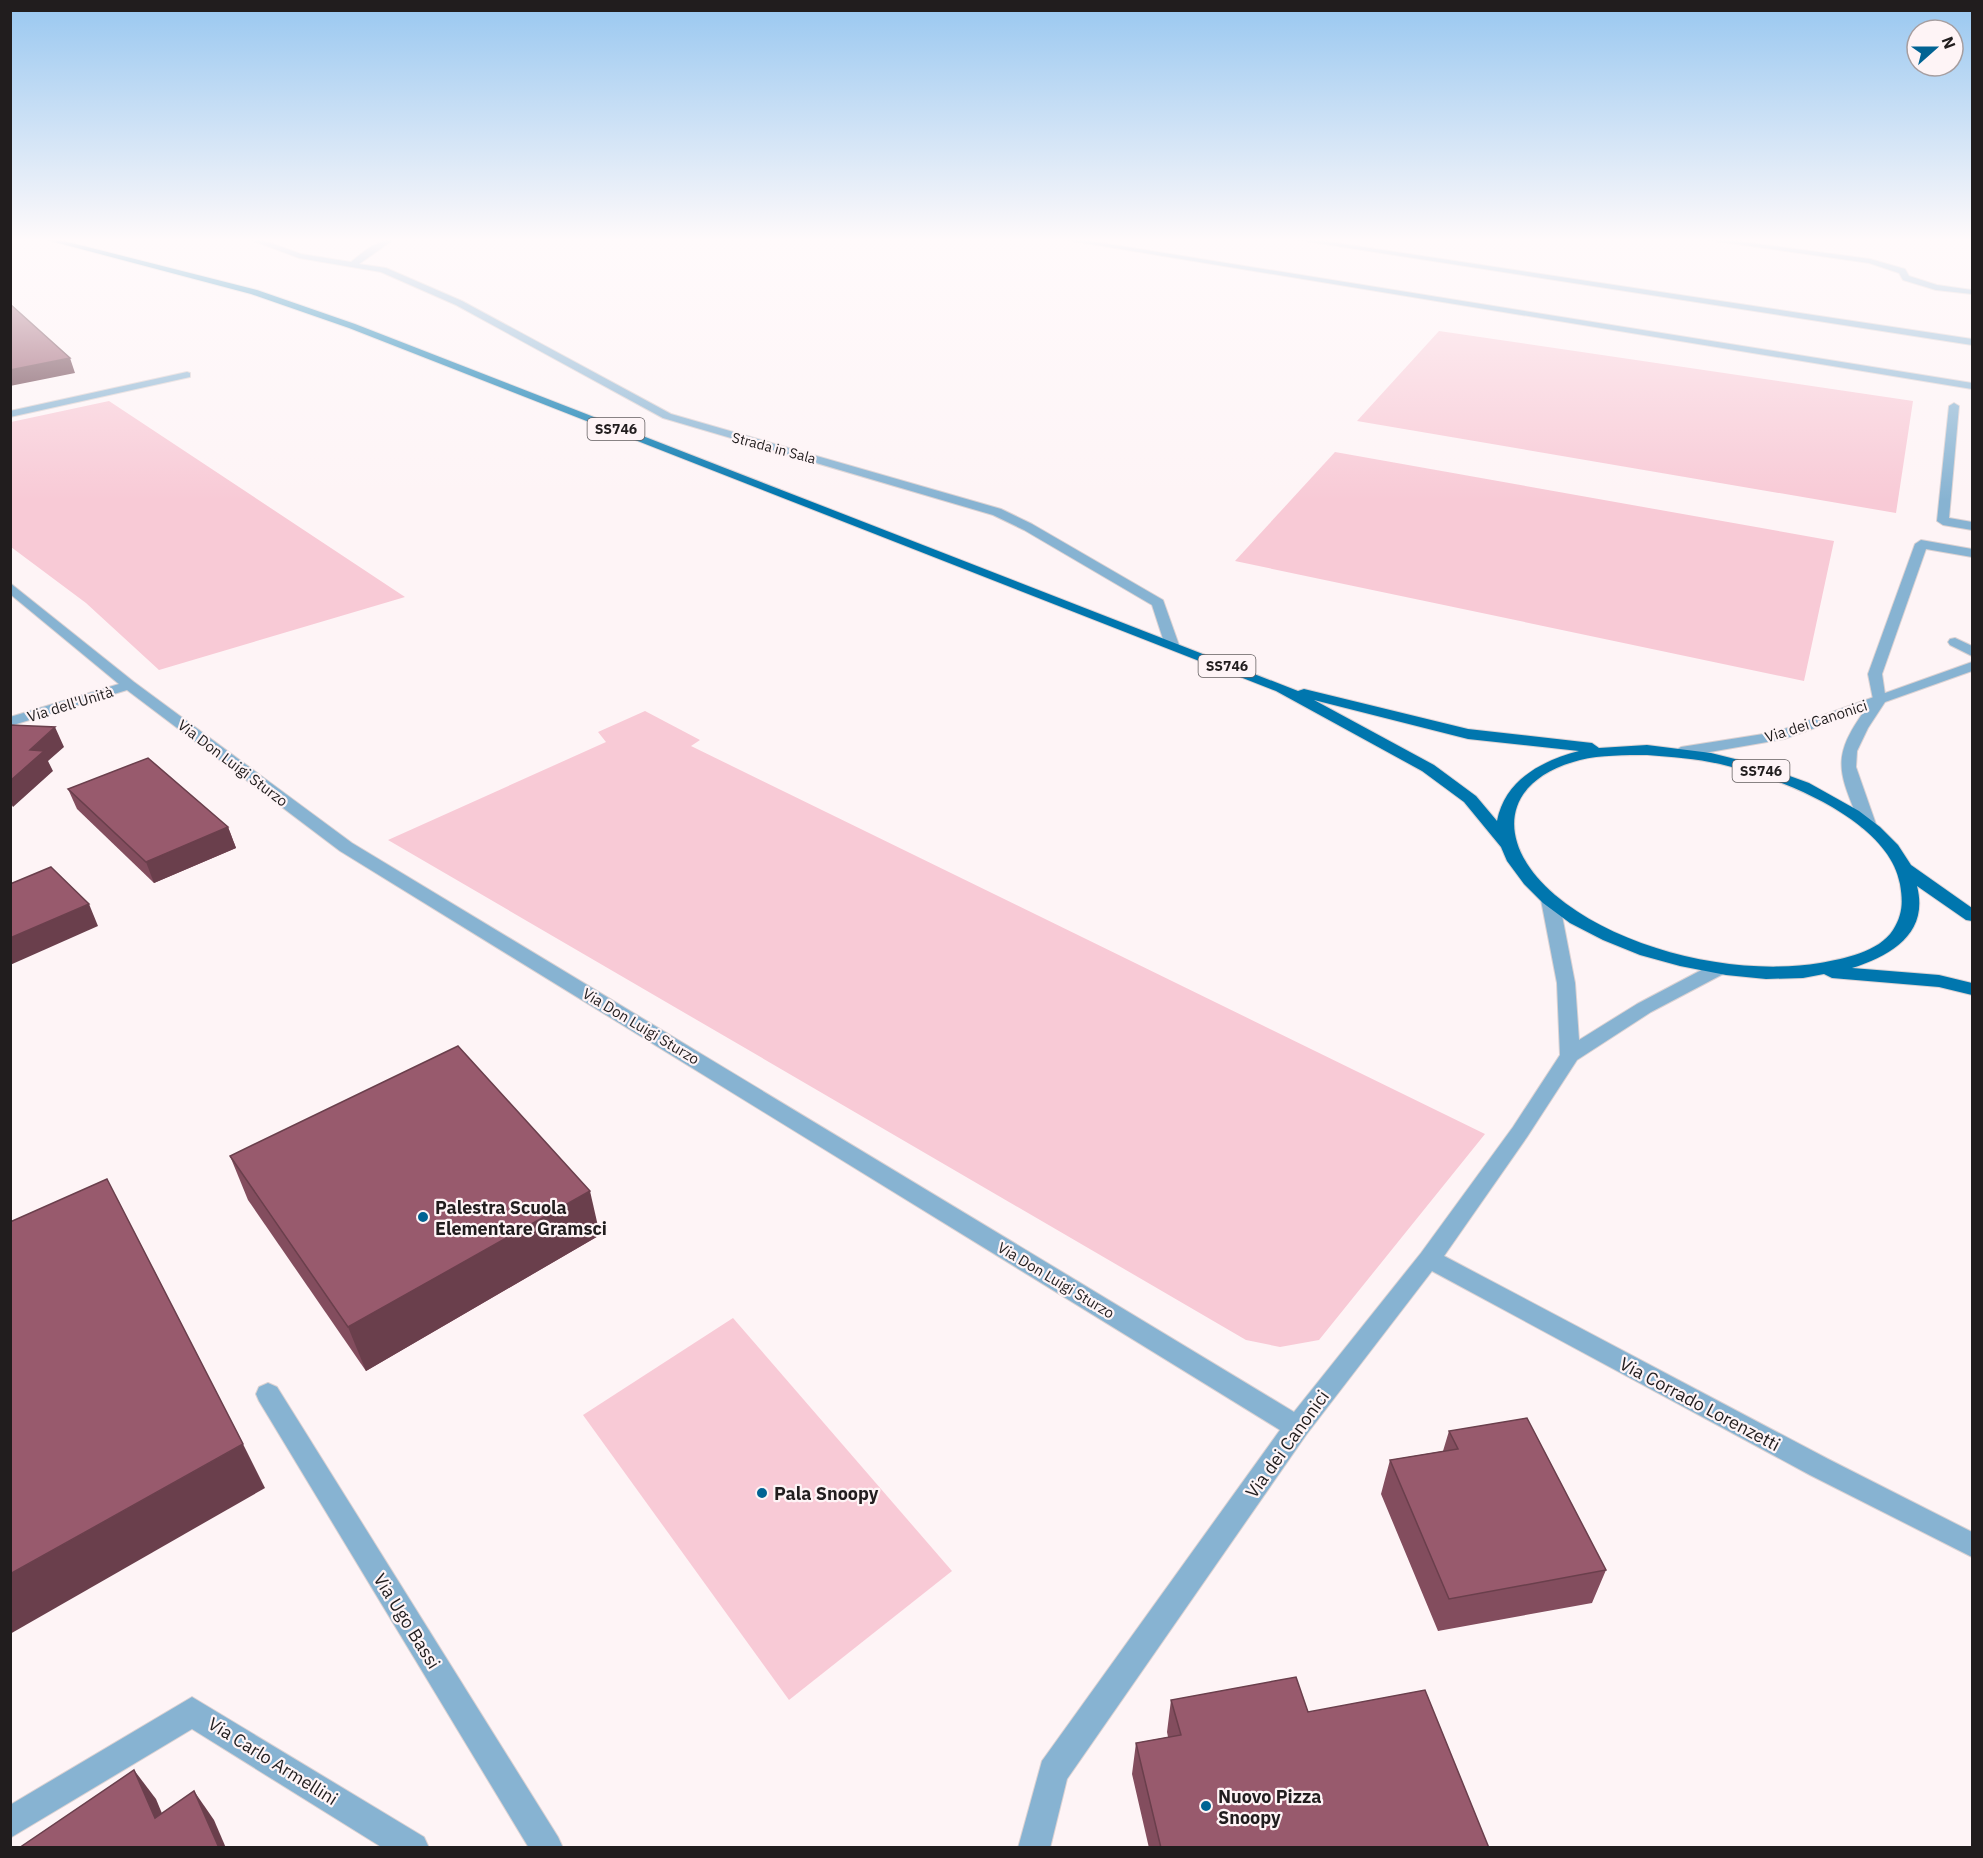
<svg xmlns="http://www.w3.org/2000/svg" width="1983" height="1858" font-family="'IBM Plex Sans',sans-serif">
	<style>
		.green { fill: #f8cad6 }
		.lines { fill: none; stroke-linecap: round; stroke-linejoin: round }
		.lane-casing { stroke: #dbd2d3; stroke-width: 2 }
		.street-casing { stroke: #dbd2d3; stroke-width: 2 }
		.primary-casing { stroke: #dbd2d3; stroke-width: 2 }
		.lane { fill: #87b3d2; fill-rule: evenodd }
		.street { fill: #87b3d2; fill-rule: evenodd }
		.primary { fill: #0076ae; fill-rule: evenodd }
		.wall { fill: #834d5e }
		.shaded-wall { fill: #6a3f4c }
		.building { fill: #985a6d; stroke: #6a3f4c; stroke-width: 1.5 }
		.poi-dot { fill: #016393; stroke: #fef4f6; stroke-width: 2 }
		.labels { text-anchor: middle; dominant-baseline: central; stroke-width: 4.5; stroke-linejoin: round; paint-order: stroke }
		.shield { fill: #fef4f6; stroke: #635e5f; stroke-width: 1.5 }
		.shield-label { font-size: 14px; font-weight: bold; fill: #211d1e }
		.far-street-label { font-size: 14px; fill: #211d1e; stroke: #fef4f6 }
		.street-label { font-size: 15px; fill: #211d1e; stroke: #fef4f6 }
		.near-poi-label { font-size: 18px; font-weight: bold; fill: #211d1e; stroke: #fef4f6; text-anchor: start }
		.near-street-label { font-size: 18px; fill: #211d1e; stroke: #fef4f6 }
	</style>
	<rect width="100%" height="100%" fill="#fef4f6"/>
	<!-- green -->
	<g class="green">
		<path d="M 1439,331 L 1913,401 L 1896,513 L 1357,421 Z"/>
		<path d="M 109,401 L 405,597 L 159,670 L 86,603 L 11,547 L 11,422 Z"/>
		<path d="M 1335,452 L 1834,541 L 1804,681 L 1235,561 Z"/>
		<path d="M 645,711 L 700,740 L 691,746 L 1485,1134 L 1319,1340 L 1280,1347 L 1246,1340 L 388,840 L 606,742 L 598,732 Z"/>
		<path d="M 733,1318 L 952,1571 L 789,1700 L 583,1415 Z"/>
	</g>
	<g class="lines">
		<!-- lane casing -->
		<g class="lane-casing">
			<g id="lane">
				<path d="M 1298,240 L 1316,240 L 1972,339 L 1972,345 Z"/>
				<path d="M 1708,240 L 1728,240 L 1870,259 L 1905,269 L 1909,276 L 1937,285 L 1972,290 L 1972,294 L 1936,290 L 1903,280 L 1899,273 L 1869,263 Z"/>
				<path d="M 1954,403 L 1959,406 L 1949,518 L 1972,522 L 1972,530 L 1943,525 L 1937,521 L 1949,406 Z"/>
				<path d="M 1921,540 L 1972,549 L 1972,557 L 1926,549 L 1882,674 L 1886,701 L 1879,705 L 1874,704 L 1868,674 L 1915,544 Z"/>
				<path d="M 1955,638 L 1972,646 L 1972,656 L 1950,645 L 1948,642 L 1950,639 Z"/>
			</g>
		</g>
		<!-- street casing -->
		<g class="street-casing">
			<g id="street">
				<path d="M 251,240 L 262,240 L 301,254 L 351,262 C 363,252 377,240 393,240 L 359,264 L 386,268 L 462,301 L 671,414 L 1001,509 L 1032,524 L 1163,600 L 1179,645 L 1172,649 L 1165,645 L 1152,605 L 1024,530 L 993,515 L 663,418 L 456,305 L 381,272 L 299,258 Z"/>
				<path d="M 1066,240 L 1083,240 L 1972,383 L 1972,389 Z"/>
				<path d="M 187,372 L 190,373 L 190,377 L 10,417 L 10,411 Z"/>
				<path d="M 10,583 L 134,682 L 352,843 L 1294,1412 L 1421,1253 L 1513,1127 L 1560,1055 L 1557,983 L 1541,900 L 1544,896 L 1556,896 L 1559,900 L 1575,983 L 1579,1040 L 1637,1004 L 1711,965 L 1725,965 L 1727,969 L 1725,973 L 1651,1012 L 1577,1060 L 1527,1137 L 1444,1256 L 1828,1459 L 1972,1532 L 1972,1557 L 1810,1475 L 1432,1271 L 1306,1435 L 1067,1779 L 1050,1848 L 1018,1848 L 1042,1761 L 1280,1430 L 340,851 L 127,690 L 10,726 L 10,717 L 119,684 L 10,594 Z"/>
				<path d="M 1972,662 L 1972,671 L 1885,702 L 1868,728 L 1857,751 L 1856,767 L 1877,827 L 1875,831 L 1869,832 L 1861,827 C 1840,773 1829,760 1865,710 L 1784,739 L 1681,757 L 1673,752 L 1681,747 L 1776,732 Z"/>
				<path d="M 268,1383 L 277,1387 L 558,1837 L 563,1848 L 529,1848 L 259,1401 L 256,1394 L 259,1387 Z"/>
				<path d="M 192,1697 L 424,1837 L 429,1848 L 383,1848 L 192,1729 L 10,1838 L 10,1805 Z"/>
			</g>
		</g>
		<!-- primary casing -->
		<g class="primary-casing">
			<path id="primary" d="M 47,240 L 60,240 L 257,290 L 355,324 L 1298,691 L 1304,689 L 1468,729 L 1592,743 L 1599,748 L 1647,745 L 1711,753 L 1759,765 L 1809,783 L 1859,811 L 1880,827 L 1898,845 L 1911,865 L 1972,908 L 1972,921 L 1966,920 L 1917,886 C 1929,933 1892,955 1852,968 L 1939,975 L 1972,983 L 1972,995 L 1939,987 L 1832,978 L 1824,974 L 1803,978 L 1766,979 L 1726,975 L 1680,966 L 1640,955 L 1603,940 L 1570,923 L 1543,903 L 1524,884 L 1507,861 L 1501,847 L 1464,802 L 1422,771 L 1276,691 L 349,328 L 251,294 ZM 1314,700 L 1468,739 L 1579,751 C 1541,761 1505,780 1497,821 L 1476,796 L 1434,765 ZM 1647,755 C 1674,757 1702,759 1728,766 C 1783,779 1889,821 1900,884 C 1903,902 1903,914 1893,930 C 1879,952 1843,959 1820,963 C 1736,977 1620,950 1555,895 C 1496,845 1498,781 1580,760 C 1601,755 1625,755 1647,755 Z"/>
		</g>
		<!-- lane -->
		<use href="#lane" class="lane"/>
		<!-- street -->
		<use href="#street" class="street"/>
		<!-- primary -->
		<use href="#primary" class="primary"/>
	</g>
	<!-- wall -->
	<g class="wall">
		<path d="M 68,789 L 228,827 L 236,848 L 154,883 L 77,809 Z"/>
		<path d="M 230,1156 L 600,1235 L 366,1371 L 248,1200 Z"/>
		<path d="M 1449,1431 L 1606,1570 L 1592,1603 L 1438,1631 L 1381,1494 L 1390,1460 L 1443,1451 Z"/>
		<path d="M 1171,1700 L 1308,1712 L 1489,1848 L 1149,1848 L 1132,1774 L 1136,1743 L 1168,1737 L 1167,1732 Z"/>
	</g>
	<!-- shaded-wall -->
	<g class="shaded-wall">
		<path d="M 70,358 L 75,373 L 10,386 L 10,370 Z"/>
		<path d="M 55,727 L 64,747 L 48,761 L 53,771 L 13,807 L 10,802 L 10,781 L 30,750 Z"/>
		<path d="M 228,827 L 236,848 L 154,883 L 146,862 Z"/>
		<path d="M 89,904 L 98,926 L 10,965 L 10,938 Z"/>
		<path d="M 590,1191 L 600,1235 L 366,1371 L 348,1327 Z"/>
		<path d="M 243,1444 L 265,1488 L 10,1634 L 10,1574 Z"/>
		<path d="M 134,1770 L 156,1799 L 176,1847 L 155,1818 Z"/>
		<path d="M 194,1791 L 214,1820 L 226,1848 L 219,1848 Z"/>
	</g>
	<!-- building -->
	<g class="building">
		<path d="M 10,304 L 70,358 L 10,370 Z"/>
		<path d="M 10,725 L 55,727 L 30,750 L 44,751 L 10,781 Z"/>
		<path d="M 148,758 L 228,827 L 146,862 L 68,789 Z"/>
		<path d="M 51,867 L 89,904 L 10,938 L 10,884 Z"/>
		<path d="M 458,1046 L 590,1191 L 348,1327 L 230,1156 Z"/>
		<path d="M 107,1179 L 243,1444 L 10,1574 L 10,1222 Z"/>
		<path d="M 1527,1418 L 1606,1570 L 1449,1599 L 1390,1460 L 1458,1449 L 1449,1431 Z"/>
		<path d="M 1296,1677 L 1308,1712 L 1425,1690 L 1489,1848 L 1161,1848 L 1136,1743 L 1181,1735 L 1171,1700 Z"/>
		<path d="M 134,1770 L 155,1818 L 194,1791 L 219,1848 L 19,1848 Z"/>
	</g>
	<!-- sky -->
	<linearGradient id="sky" x2="0" y2="1"><stop stop-color="#98c7f0"/><stop offset="0.48" stop-color="#fffafb"/><stop offset="1" stop-color="#fffafb" stop-opacity="0"/></linearGradient>
	<rect width="1983" height="500" fill="url(#sky)"/>
	<!-- markers -->
	<g class="poi-dot">
		<circle cx="423" cy="1217" r="6"/>
		<circle cx="762" cy="1493" r="6"/>
		<circle cx="1206" cy="1806" r="6"/>
	</g>
	<g class="labels">
		<!-- shield labels -->
		<g class="shield">
			<rect x="587.5" y="418" width="57" height="22" rx="4.5"/>
			<rect x="1198.5" y="655" width="57" height="22" rx="4.5"/>
			<rect x="1732.5" y="760" width="57" height="22" rx="4.5"/>
		</g>
		<g class="shield-label">
			<text x="616" y="429">SS746</text>
			<text x="1227" y="666">SS746</text>
			<text x="1761" y="771">SS746</text>
		</g>
		<!-- far-street labels -->
		<g class="far-street-label">
			<text transform="translate(774 448) rotate(15)">Strada in Sala</text>
		</g>
		<!-- street labels -->
		<g class="street-label">
			<text transform="translate(70 704) rotate(-17)">Via dell'Unità</text>
			<text transform="translate(1816 721) rotate(-18)">Via dei Canonici</text>
			<text transform="translate(233 763) rotate(37)">Via Don Luigi Sturzo</text>
			<text transform="translate(641 1026) rotate(31)">Via Don Luigi Sturzo</text>
			<text transform="translate(1056 1280) rotate(31)">Via Don Luigi Sturzo</text>
		</g>
		<!-- near-poi labels -->
		<g class="near-poi-label">
			<text x="435" y="1207">Palestra Scuola<tspan x="435" dy="21">Elementare Gramsci</tspan></text>
			<text x="774" y="1493">Pala Snoopy</text>
			<text x="1218" y="1796">Nuovo Pizza<tspan x="1218" dy="21">Snoopy</tspan></text>
		</g>
		<!-- near-street labels -->
		<g class="near-street-label">
			<text transform="translate(1700 1404) rotate(28)">Via Corrado Lorenzetti</text>
			<text transform="translate(1287 1444) rotate(-54)">Via dei Canonici</text>
			<text transform="translate(407 1621) rotate(58)">Via Ugo Bassi</text>
			<text transform="translate(273 1761) rotate(32)">Via Carlo Armellini</text>
		</g>
	</g>
	<!-- border -->
	<rect width="1983" height="1858" fill="none" stroke="#211d1e" stroke-width="24"/>
	<!-- north arrow -->
	<g transform="translate(1935 48) rotate(69)"><circle r="28" fill="#fef4f6" stroke="#a69ea0" stroke-width="1.5"/>
	<path d="M0-4.5L10 22L0 15L-10 22Z" fill="#016393"/>
	<text y="-9" font-size="16" font-weight="bold" text-anchor="middle" fill="#211d1e">N</text>
	</g>
</svg>
